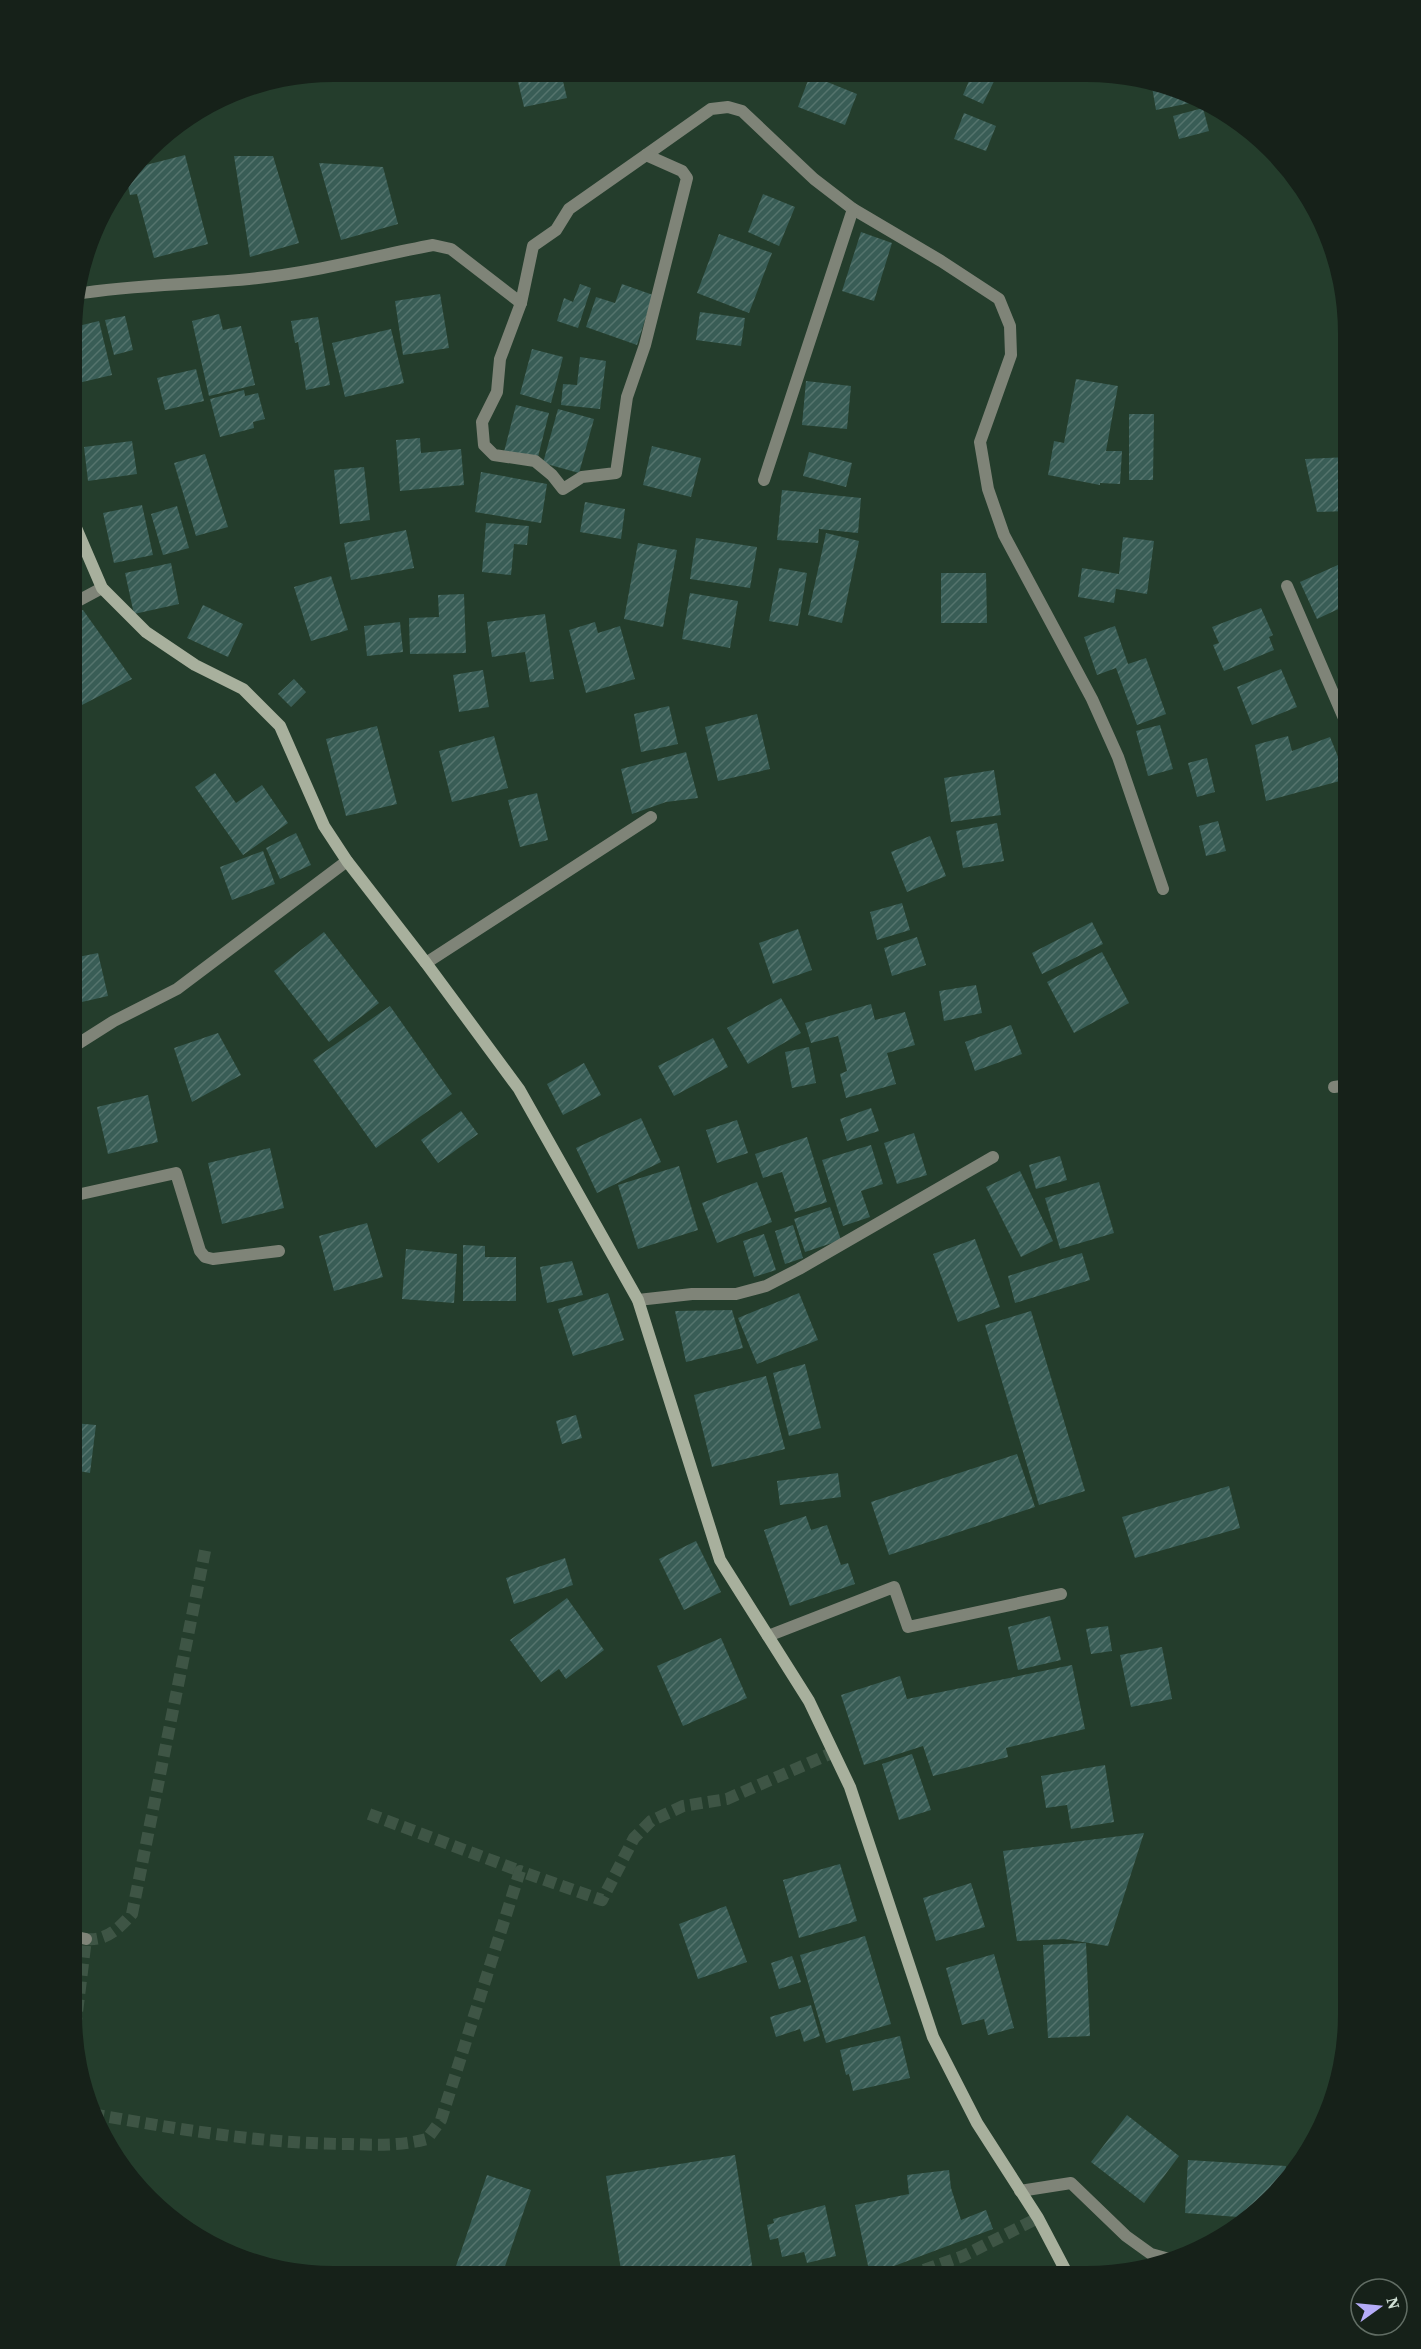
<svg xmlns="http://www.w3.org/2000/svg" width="1421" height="2349" font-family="'Source Serif 4',serif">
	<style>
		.building { fill: url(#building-hatch) }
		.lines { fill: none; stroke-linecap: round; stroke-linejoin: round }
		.street-tunnel { stroke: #3e5545; stroke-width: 12; stroke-dasharray: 12 6; stroke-linecap: butt }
		.street { stroke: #7f8478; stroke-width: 12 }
		.secondary { stroke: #a8b09d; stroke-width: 12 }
	</style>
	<defs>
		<pattern id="building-hatch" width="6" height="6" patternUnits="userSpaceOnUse" patternTransform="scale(1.5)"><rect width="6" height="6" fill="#395d56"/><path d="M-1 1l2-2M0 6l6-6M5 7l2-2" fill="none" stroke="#55746d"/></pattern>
	</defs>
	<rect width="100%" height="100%" fill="#243d2c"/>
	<!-- building -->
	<g class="building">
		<path d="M 516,73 L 561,73 L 567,98 L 524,107 Z"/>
		<path d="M 972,74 L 997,75 L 983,104 L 963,95 Z"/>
		<path d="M 810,75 L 857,94 L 845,125 L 798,107 Z"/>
		<path d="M 1162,85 L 1188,92 L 1200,101 L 1156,110 L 1152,87 Z"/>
		<path d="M 1203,108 L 1209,131 L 1179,139 L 1173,116 Z"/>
		<path d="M 964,113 L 996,126 L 986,151 L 954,139 Z"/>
		<path d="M 185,155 L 208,244 L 154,258 L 137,194 L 130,195 L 127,182 L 138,167 Z"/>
		<path d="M 234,156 L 273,156 L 299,243 L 250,257 Z"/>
		<path d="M 319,163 L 383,167 L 398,224 L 341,240 Z"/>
		<path d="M 763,194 L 795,207 L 779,246 L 748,232 Z"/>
		<path d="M 861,232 L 892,243 L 874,301 L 842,291 Z"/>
		<path d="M 719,234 L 772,253 L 749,313 L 697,293 Z"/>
		<path d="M 580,284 L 591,288 L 578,328 L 557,321 L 564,298 L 573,302 Z"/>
		<path d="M 622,284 L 653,295 L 637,345 L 586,327 L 596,297 L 615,303 Z"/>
		<path d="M 440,294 L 449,348 L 403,355 L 395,301 Z"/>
		<path d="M 700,312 L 745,318 L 741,346 L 696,340 Z"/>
		<path d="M 219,314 L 223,330 L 241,326 L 255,385 L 209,396 L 192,321 Z"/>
		<path d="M 125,316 L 133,350 L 114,355 L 105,320 Z"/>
		<path d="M 318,317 L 330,385 L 306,390 L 298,342 L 295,343 L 291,321 Z"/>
		<path d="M 99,321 L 112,375 L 74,384 L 74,327 Z"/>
		<path d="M 391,329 L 404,383 L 345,397 L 332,343 Z"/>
		<path d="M 532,349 L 563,357 L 551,403 L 520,394 Z"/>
		<path d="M 580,357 L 606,361 L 600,409 L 561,405 L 563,384 L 577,385 Z"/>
		<path d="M 196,369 L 204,401 L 165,410 L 157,378 Z"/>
		<path d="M 1076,379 L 1118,386 L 1106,451 L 1122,451 L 1120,484 L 1100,483 L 1100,485 L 1048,475 L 1054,441 L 1064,443 Z"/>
		<path d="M 806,381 L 851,386 L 847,429 L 802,425 Z"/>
		<path d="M 244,390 L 245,396 L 258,393 L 265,419 L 253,422 L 254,428 L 220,437 L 210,399 Z"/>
		<path d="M 516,405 L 549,413 L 537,461 L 504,452 Z"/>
		<path d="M 558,409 L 594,419 L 579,473 L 543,463 Z"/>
		<path d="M 1129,414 L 1154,414 L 1153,480 L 1129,480 Z"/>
		<path d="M 420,438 L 421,453 L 461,449 L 464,485 L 400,491 L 396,440 Z"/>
		<path d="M 132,441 L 137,474 L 88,481 L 84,447 Z"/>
		<path d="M 652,446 L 701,458 L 691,497 L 643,485 Z"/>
		<path d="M 809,452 L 852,463 L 846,487 L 803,476 Z"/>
		<path d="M 205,454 L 228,527 L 196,536 L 174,463 Z"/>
		<path d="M 1349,457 L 1349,511 L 1317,512 L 1305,459 Z"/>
		<path d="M 364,467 L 370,520 L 340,524 L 334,470 Z"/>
		<path d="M 481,472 L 547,484 L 541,523 L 475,512 Z"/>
		<path d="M 782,490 L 861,498 L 858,533 L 819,529 L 818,543 L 777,540 Z"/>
		<path d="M 585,502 L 625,509 L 621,539 L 580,532 Z"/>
		<path d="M 142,505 L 153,555 L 114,563 L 103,513 Z"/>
		<path d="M 177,506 L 189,548 L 163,555 L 151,514 Z"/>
		<path d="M 486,523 L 529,526 L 527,545 L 514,544 L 511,575 L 482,572 Z"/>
		<path d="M 406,530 L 414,568 L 351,580 L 344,543 Z"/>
		<path d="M 826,533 L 859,541 L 842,623 L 808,615 Z"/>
		<path d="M 1123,537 L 1154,541 L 1147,594 L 1116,589 L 1114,603 L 1078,597 L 1082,568 L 1119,574 Z"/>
		<path d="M 696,538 L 757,547 L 750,588 L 690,579 Z"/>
		<path d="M 638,543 L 677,550 L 663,627 L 624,619 Z"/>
		<path d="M 1349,560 L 1349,604 L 1317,619 L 1300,582 Z"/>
		<path d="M 171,563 L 179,604 L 134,614 L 125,573 Z"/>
		<path d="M 779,568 L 807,573 L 798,626 L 769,621 Z"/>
		<path d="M 941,573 L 986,573 L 987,623 L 941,623 Z"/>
		<path d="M 331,576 L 348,630 L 311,641 L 294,587 Z"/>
		<path d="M 690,593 L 738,601 L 730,648 L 682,639 Z"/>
		<path d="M 464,594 L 466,653 L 410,654 L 409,618 L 439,617 L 438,595 Z"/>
		<path d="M 203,605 L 243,624 L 228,657 L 187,638 Z"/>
		<path d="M 1261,608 L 1273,635 L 1269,637 L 1274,650 L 1224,671 L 1213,645 L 1219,643 L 1212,627 Z"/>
		<path d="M 83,610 L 132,679 L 82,705 L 74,680 L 74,614 Z"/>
		<path d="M 545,614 L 554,679 L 530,682 L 525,652 L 492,657 L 487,622 Z"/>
		<path d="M 400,622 L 403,652 L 367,656 L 364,626 Z"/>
		<path d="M 595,622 L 598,633 L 620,626 L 635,679 L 586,693 L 569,630 Z"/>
		<path d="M 1115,626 L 1128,664 L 1146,658 L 1166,714 L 1137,725 L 1116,668 L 1097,675 L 1084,637 Z"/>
		<path d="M 1281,669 L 1297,707 L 1252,725 L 1237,687 Z"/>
		<path d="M 483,670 L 489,707 L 459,712 L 453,675 Z"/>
		<path d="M 294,679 L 306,692 L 291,707 L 278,694 Z"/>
		<path d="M 669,706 L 678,744 L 641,752 L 634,714 Z"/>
		<path d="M 757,714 L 770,769 L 718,781 L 705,727 Z"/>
		<path d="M 1160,725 L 1173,769 L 1148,776 L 1136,731 Z"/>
		<path d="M 377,726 L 397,804 L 346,816 L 326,739 Z"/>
		<path d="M 494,736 L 508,788 L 452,802 L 439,751 Z"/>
		<path d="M 1288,736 L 1292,751 L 1330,737 L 1347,779 L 1266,801 L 1255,745 Z"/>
		<path d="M 686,752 L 698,798 L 666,802 L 632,814 L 621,769 Z"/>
		<path d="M 1207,758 L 1215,792 L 1197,797 L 1188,763 Z"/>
		<path d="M 994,770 L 1001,815 L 951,822 L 944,778 Z"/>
		<path d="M 215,773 L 236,803 L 262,785 L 288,823 L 243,855 L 195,787 Z"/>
		<path d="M 537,793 L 548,840 L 520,847 L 508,800 Z"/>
		<path d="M 1218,821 L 1226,851 L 1206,856 L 1199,826 Z"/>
		<path d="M 997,823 L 1004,861 L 963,868 L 956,831 Z"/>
		<path d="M 296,833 L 311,865 L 280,879 L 266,848 Z"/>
		<path d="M 930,836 L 946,876 L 907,892 L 891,852 Z"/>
		<path d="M 263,851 L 275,884 L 232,900 L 220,867 Z"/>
		<path d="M 902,903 L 910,930 L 877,940 L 870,912 Z"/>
		<path d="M 1092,922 L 1103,944 L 1042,974 L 1032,953 Z"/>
		<path d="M 798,929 L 812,970 L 773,984 L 759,943 Z"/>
		<path d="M 324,932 L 379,1003 L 329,1042 L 274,971 Z"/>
		<path d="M 917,937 L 926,965 L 892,976 L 884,948 Z"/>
		<path d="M 1102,952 L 1129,1003 L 1074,1033 L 1047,982 Z"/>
		<path d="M 98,953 L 108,996 L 73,1004 L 73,958 Z"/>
		<path d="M 976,985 L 982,1013 L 944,1021 L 939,991 Z"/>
		<path d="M 781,998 L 801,1033 L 748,1064 L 727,1028 Z"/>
		<path d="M 871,1004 L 875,1020 L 905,1012 L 915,1045 L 887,1053 L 896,1084 L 846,1098 L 840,1074 L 847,1071 L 838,1036 L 811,1043 L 805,1023 Z"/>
		<path d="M 390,1006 L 452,1094 L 376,1148 L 313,1060 Z"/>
		<path d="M 1011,1025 L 1022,1054 L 975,1071 L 965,1042 Z"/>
		<path d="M 218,1033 L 241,1075 L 192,1102 L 174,1048 Z"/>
		<path d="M 713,1038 L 728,1067 L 674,1096 L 658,1066 Z"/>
		<path d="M 809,1047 L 816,1083 L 792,1088 L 785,1052 Z"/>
		<path d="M 584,1063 L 601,1095 L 563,1115 L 547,1084 Z"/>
		<path d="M 148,1095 L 158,1142 L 108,1154 L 97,1107 Z"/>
		<path d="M 871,1108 L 879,1131 L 847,1141 L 840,1119 Z"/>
		<path d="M 461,1111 L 478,1134 L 438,1163 L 421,1140 Z"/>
		<path d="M 641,1118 L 661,1162 L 597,1193 L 576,1148 Z"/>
		<path d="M 737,1120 L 748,1153 L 717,1163 L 706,1130 Z"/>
		<path d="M 914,1133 L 927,1175 L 897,1184 L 884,1143 Z"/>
		<path d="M 807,1137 L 827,1202 L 795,1212 L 782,1172 L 763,1178 L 755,1154 Z"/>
		<path d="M 871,1145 L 883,1184 L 861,1191 L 870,1217 L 843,1226 L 822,1160 Z"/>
		<path d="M 270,1148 L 284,1208 L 222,1224 L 208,1163 Z"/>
		<path d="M 1060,1156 L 1067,1180 L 1036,1189 L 1029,1165 Z"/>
		<path d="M 679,1166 L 698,1230 L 638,1249 L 618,1185 Z"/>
		<path d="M 1020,1171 L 1053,1241 L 1021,1257 L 986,1187 Z"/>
		<path d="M 757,1182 L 772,1222 L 717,1243 L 702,1203 Z"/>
		<path d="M 1099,1182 L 1114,1233 L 1060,1249 L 1045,1198 Z"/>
		<path d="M 830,1207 L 841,1240 L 805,1252 L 794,1219 Z"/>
		<path d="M 367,1223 L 383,1277 L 334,1291 L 319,1236 Z"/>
		<path d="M 793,1225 L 803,1258 L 785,1264 L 775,1231 Z"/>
		<path d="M 764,1234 L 776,1270 L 754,1277 L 743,1241 Z"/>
		<path d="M 975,1239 L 1000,1307 L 958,1322 L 933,1254 Z"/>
		<path d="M 463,1245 L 485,1246 L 485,1257 L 516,1257 L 516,1301 L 463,1301 Z"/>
		<path d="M 406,1249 L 457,1254 L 454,1303 L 402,1299 Z"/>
		<path d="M 1082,1253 L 1090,1280 L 1015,1303 L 1008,1276 Z"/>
		<path d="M 572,1261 L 583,1295 L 547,1303 L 540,1267 Z"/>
		<path d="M 608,1293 L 624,1340 L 573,1356 L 558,1309 Z"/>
		<path d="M 799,1293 L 818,1340 L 757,1364 L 738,1318 Z"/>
		<path d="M 732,1310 L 743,1348 L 686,1362 L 675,1311 Z"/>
		<path d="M 1031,1311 L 1085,1491 L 1039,1505 L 985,1325 Z"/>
		<path d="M 805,1364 L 821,1428 L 789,1436 L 773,1373 Z"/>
		<path d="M 766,1376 L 785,1449 L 712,1467 L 694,1395 Z"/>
		<path d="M 576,1415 L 582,1438 L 562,1444 L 556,1421 Z"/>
		<path d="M 73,1423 L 96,1425 L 90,1473 L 73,1470 Z"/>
		<path d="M 1017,1454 L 1035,1507 L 889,1555 L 871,1502 Z"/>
		<path d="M 838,1473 L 841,1497 L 780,1505 L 777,1481 Z"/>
		<path d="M 1229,1486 L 1240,1528 L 1135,1558 L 1122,1517 Z"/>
		<path d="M 806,1516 L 811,1530 L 827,1525 L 841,1565 L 848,1563 L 855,1584 L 790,1606 L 764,1530 Z"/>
		<path d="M 696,1541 L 721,1592 L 684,1610 L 659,1559 Z"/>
		<path d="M 565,1558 L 573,1585 L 514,1604 L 506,1578 Z"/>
		<path d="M 567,1598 L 604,1650 L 566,1679 L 559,1669 L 541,1682 L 510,1640 Z"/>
		<path d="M 1050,1616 L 1061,1660 L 1018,1670 L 1008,1627 Z"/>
		<path d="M 1108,1626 L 1112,1651 L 1091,1654 L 1086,1629 Z"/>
		<path d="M 721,1638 L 747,1698 L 683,1726 L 657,1666 Z"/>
		<path d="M 1162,1647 L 1172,1699 L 1131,1707 L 1120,1655 Z"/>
		<path d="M 1072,1665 L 1085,1729 L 1006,1748 L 1008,1757 L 933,1776 L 923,1746 L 864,1765 L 841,1695 L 900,1676 L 907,1699 Z"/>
		<path d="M 912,1754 L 931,1810 L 899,1820 L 882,1764 Z"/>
		<path d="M 1105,1765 L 1114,1822 L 1071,1829 L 1067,1805 L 1046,1808 L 1041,1776 Z"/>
		<path d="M 1144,1833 L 1108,1946 L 1064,1939 L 1017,1941 L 1003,1851 Z"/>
		<path d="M 840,1864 L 857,1921 L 799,1938 L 783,1880 Z"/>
		<path d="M 971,1883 L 985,1927 L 936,1941 L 923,1898 Z"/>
		<path d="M 726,1906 L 747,1962 L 698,1979 L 679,1924 Z"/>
		<path d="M 865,1936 L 891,2024 L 826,2043 L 800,1955 Z"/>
		<path d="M 1086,1943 L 1090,2036 L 1048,2038 L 1043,1945 Z"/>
		<path d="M 994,1954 L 1014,2028 L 988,2035 L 984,2019 L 962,2025 L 946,1968 Z"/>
		<path d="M 792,1956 L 801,1982 L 779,1989 L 771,1963 Z"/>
		<path d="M 811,2005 L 820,2036 L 804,2042 L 800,2029 L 776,2037 L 770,2017 Z"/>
		<path d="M 900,2036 L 910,2078 L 853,2091 L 849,2074 L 846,2075 L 840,2050 Z"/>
		<path d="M 1127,2115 L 1179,2156 L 1144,2203 L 1091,2162 Z"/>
		<path d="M 735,2155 L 753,2271 L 736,2276 L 622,2276 L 606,2176 Z"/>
		<path d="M 1188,2160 L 1286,2166 L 1284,2185 L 1252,2218 L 1185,2213 Z"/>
		<path d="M 949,2170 L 951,2188 L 961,2220 L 986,2210 L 993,2229 L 870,2275 L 855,2205 L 909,2194 L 907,2175 Z"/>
		<path d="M 487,2175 L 531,2190 L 502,2275 L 473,2275 L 455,2269 Z"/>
		<path d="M 825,2205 L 836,2256 L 807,2263 L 804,2252 L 782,2257 L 778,2238 L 770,2240 L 767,2225 L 774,2223 L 773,2219 Z"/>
	</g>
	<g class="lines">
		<!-- street-tunnel -->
		<g class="street-tunnel">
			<path d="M 369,1814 L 520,1871"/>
			<path d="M 75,2029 L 86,1939 C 107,1941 119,1928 132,1914 L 206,1546"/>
			<path d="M 92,2114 C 178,2129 262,2144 350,2144 C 376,2145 401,2146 427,2139 L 441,2120 L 520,1871 L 602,1900 L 634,1838 L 651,1821 L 683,1806 L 727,1799 L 834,1752"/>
			<path d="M 907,2276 L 963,2256 L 1038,2218"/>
		</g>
		<!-- street -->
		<g class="street">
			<path d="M 646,155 L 711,109 L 728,107 L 742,111 L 814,179 L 853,209 L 941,261 L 999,299 L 1010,326 L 1011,355 L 980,442 L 988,489 L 1004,535 L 1092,699 L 1118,757 L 1163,889"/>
			<path d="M 646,155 L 682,171 L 687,178 L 645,345 L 627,397 L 616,473 L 582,477 L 563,489 L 552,475 L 535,461 L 494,455 L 484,445 L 482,422 L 497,392 L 500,359 L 521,303 L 533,246 L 556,230 L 569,209 Z"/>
			<path d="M 76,294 C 136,284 197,285 258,278 C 317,272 375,256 433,245 L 451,249 L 521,303"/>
			<path d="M 764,480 L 853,209"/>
			<path d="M 1287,586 L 1349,730"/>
			<path d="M 74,603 L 102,588"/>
			<path d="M 426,963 L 651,817"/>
			<path d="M 73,1047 L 114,1021 L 177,989 L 347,861"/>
			<path d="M 1334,1087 L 1349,1085"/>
			<path d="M 73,1187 L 77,1194 L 81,1194 L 176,1173 L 200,1251 L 205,1257 L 213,1259 L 279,1251"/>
			<path d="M 638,1300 L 692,1294 L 736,1294 L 766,1286 L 799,1269 L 993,1157"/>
			<path d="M 768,1636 L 894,1587 L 908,1627 L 1061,1594"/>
			<path d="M 72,1936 L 86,1939"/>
			<path d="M 1020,2191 L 1071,2183 L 1126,2236 L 1151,2254 L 1173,2260"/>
		</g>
		<!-- secondary -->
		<path class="secondary" d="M 74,523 L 102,588 L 146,632 L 195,665 L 243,689 L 280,726 L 324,826 L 347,861 L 426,963 L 519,1089 L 638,1300 L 720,1560 L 809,1701 L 850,1787 L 933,2037 L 977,2123 L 1038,2218 L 1069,2277"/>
	</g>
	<!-- crop -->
	<path d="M0 0H1421V2349H0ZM333 82H1087A251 251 0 0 1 1338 333V2015A251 251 0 0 1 1087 2266H333A251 251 0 0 1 82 2015V333A251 251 0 0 1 333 82Z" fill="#162119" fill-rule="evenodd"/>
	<!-- north arrow -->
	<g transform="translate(1379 2307) rotate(75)"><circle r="28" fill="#162119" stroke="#616d64" stroke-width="1.5"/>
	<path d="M0-4.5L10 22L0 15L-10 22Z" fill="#b5acf8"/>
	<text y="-9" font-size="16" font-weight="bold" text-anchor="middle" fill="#d1e0d5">N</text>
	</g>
</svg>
